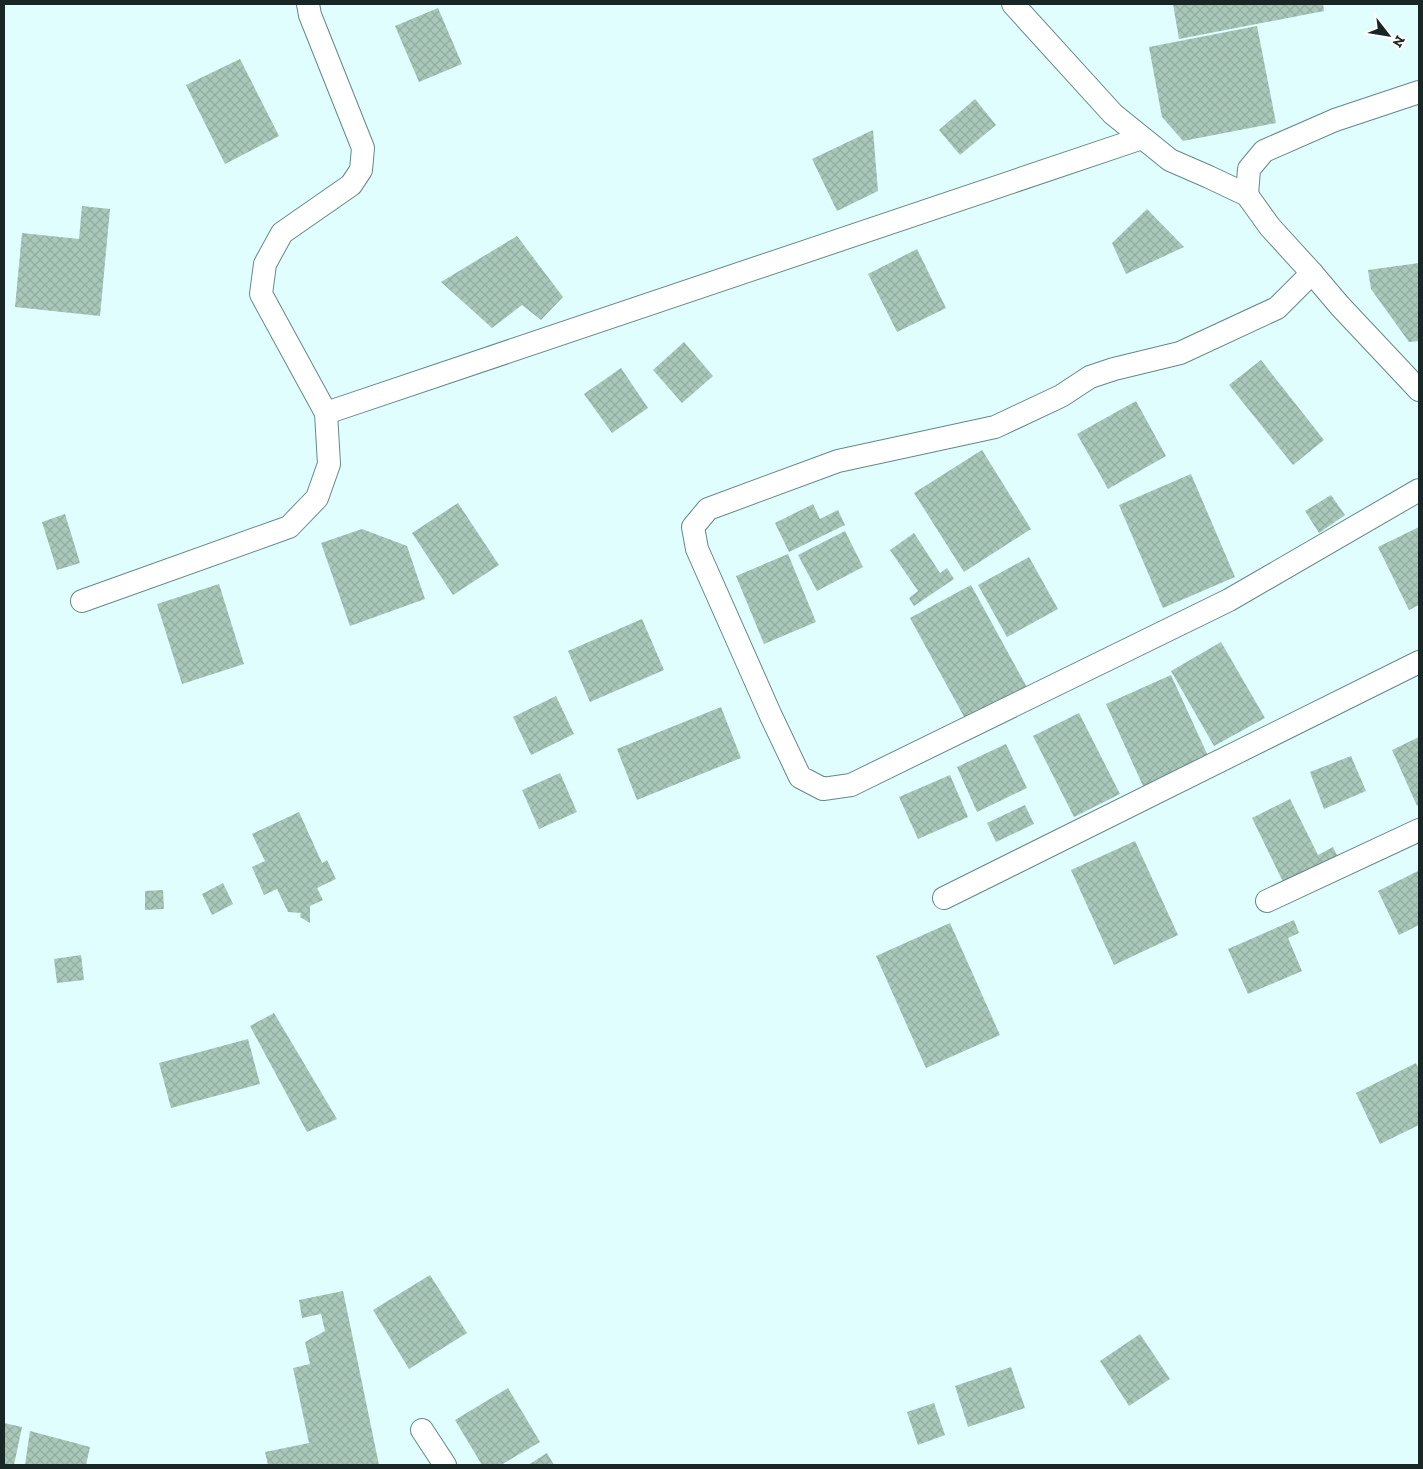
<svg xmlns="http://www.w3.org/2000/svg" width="1423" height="1469" font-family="'Zilla Slab',serif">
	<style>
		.building { fill: url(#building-cross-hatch) }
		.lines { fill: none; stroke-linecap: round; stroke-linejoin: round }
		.minor-casing { stroke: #658887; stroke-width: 24 }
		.minor { stroke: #fff; stroke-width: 22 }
	</style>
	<defs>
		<pattern id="building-cross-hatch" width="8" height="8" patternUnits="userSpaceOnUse" patternTransform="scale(1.25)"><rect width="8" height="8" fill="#a9c8ba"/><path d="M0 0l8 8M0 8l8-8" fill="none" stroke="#91aca0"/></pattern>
	</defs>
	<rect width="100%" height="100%" fill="#dffefd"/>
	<!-- building -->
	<g class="building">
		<path d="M 1173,4 L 1323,4 L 1324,11 L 1179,39 Z"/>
		<path d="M 438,8 L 462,64 L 419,82 L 395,26 Z"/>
		<path d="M 1257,26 L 1276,123 L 1183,141 L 1162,117 L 1149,47 Z"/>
		<path d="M 240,59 L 279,136 L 225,164 L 186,85 Z"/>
		<path d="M 975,99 L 996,125 L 960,155 L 939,130 Z"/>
		<path d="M 873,130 L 878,191 L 837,211 L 812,159 Z"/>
		<path d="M 82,206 L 110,209 L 100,316 L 15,307 L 22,233 L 79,239 Z"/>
		<path d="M 1147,209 L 1184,247 L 1126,274 L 1112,243 Z"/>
		<path d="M 517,236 L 563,297 L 541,320 L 522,305 L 492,328 L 441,282 Z"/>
		<path d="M 917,249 L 946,308 L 897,332 L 868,274 Z"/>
		<path d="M 1419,263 L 1419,341 L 1409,342 L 1371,289 L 1368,270 Z"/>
		<path d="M 684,342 L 713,376 L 682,403 L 653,370 Z"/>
		<path d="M 1261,360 L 1324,440 L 1293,465 L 1229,385 Z"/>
		<path d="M 621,368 L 648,408 L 612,433 L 584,394 Z"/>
		<path d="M 1136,401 L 1166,456 L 1108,489 L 1077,434 Z"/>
		<path d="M 982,450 L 1031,529 L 964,572 L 914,493 Z"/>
		<path d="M 1191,474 L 1235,577 L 1163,608 L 1119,505 Z"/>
		<path d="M 1331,495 L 1345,515 L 1319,533 L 1305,511 Z"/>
		<path d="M 458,503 L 499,565 L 453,595 L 412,533 Z"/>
		<path d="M 813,504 L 820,519 L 838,510 L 845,525 L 789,552 L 775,523 Z"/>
		<path d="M 65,514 L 80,563 L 57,570 L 42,522 Z"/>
		<path d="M 1419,527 L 1419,605 L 1409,610 L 1378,547 Z"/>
		<path d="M 362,529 L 407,546 L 425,599 L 350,626 L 321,543 Z"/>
		<path d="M 845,531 L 863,567 L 817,591 L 798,555 Z"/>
		<path d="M 914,533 L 940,573 L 947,568 L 954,579 L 914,606 L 909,598 L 918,591 L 890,550 Z"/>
		<path d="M 788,554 L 816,622 L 764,644 L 736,576 Z"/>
		<path d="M 1029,557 L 1058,609 L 1007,637 L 978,585 Z"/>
		<path d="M 219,584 L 244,664 L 182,684 L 157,604 Z"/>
		<path d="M 971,585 L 1029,691 L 968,724 L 910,618 Z"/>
		<path d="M 642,619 L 664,670 L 590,702 L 568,651 Z"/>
		<path d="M 1221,642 L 1265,718 L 1214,746 L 1171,671 Z"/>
		<path d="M 1171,675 L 1208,756 L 1143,786 L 1106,704 Z"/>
		<path d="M 556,696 L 574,734 L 531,755 L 513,717 Z"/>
		<path d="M 721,707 L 741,758 L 637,800 L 617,749 Z"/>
		<path d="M 1079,713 L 1120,794 L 1074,817 L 1033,736 Z"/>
		<path d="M 1419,737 L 1419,805 L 1417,806 L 1392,750 Z"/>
		<path d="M 1006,744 L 1027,788 L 977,812 L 957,767 Z"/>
		<path d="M 1351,756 L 1366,791 L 1324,809 L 1310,772 Z"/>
		<path d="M 560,773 L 577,812 L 539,829 L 522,790 Z"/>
		<path d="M 950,775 L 968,817 L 918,839 L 899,797 Z"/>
		<path d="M 1290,799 L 1318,855 L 1333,847 L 1339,859 L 1285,886 L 1252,818 Z"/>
		<path d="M 1025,805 L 1034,824 L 996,842 L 987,823 Z"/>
		<path d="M 299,812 L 322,863 L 327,860 L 336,879 L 317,888 L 323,900 L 310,906 L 310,923 L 300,917 L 301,913 L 288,912 L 277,889 L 264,895 L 252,867 L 265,861 L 252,834 Z"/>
		<path d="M 1135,841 L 1178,935 L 1114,965 L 1071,870 Z"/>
		<path d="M 1418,871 L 1419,925 L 1399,935 L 1378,891 Z"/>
		<path d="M 223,883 L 233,904 L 212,915 L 202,894 Z"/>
		<path d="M 163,890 L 164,909 L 145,910 L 145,891 Z"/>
		<path d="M 1294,920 L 1299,933 L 1288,938 L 1302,971 L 1248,994 L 1228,949 Z"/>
		<path d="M 950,923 L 1000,1035 L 926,1068 L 876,956 Z"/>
		<path d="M 81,955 L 84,980 L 57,983 L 54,959 Z"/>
		<path d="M 274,1013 L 337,1119 L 307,1132 L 250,1026 Z"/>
		<path d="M 248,1039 L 260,1084 L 171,1108 L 159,1063 Z"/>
		<path d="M 1416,1063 L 1419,1070 L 1419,1125 L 1380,1144 L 1356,1093 Z"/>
		<path d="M 430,1275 L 467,1333 L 409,1369 L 373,1310 Z"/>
		<path d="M 343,1291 L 379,1465 L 268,1465 L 265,1452 L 309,1443 L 293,1368 L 310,1364 L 305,1342 L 325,1331 L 321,1314 L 302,1318 L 299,1300 Z"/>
		<path d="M 1140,1334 L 1170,1379 L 1129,1406 L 1100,1361 Z"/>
		<path d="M 1011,1367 L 1025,1408 L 968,1427 L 955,1386 Z"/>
		<path d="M 508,1388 L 540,1442 L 501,1465 L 482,1465 L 455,1420 Z"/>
		<path d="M 934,1403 L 945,1435 L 918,1445 L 907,1412 Z"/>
		<path d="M 4,1423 L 22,1427 L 14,1465 L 4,1465 Z"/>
		<path d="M 30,1431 L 90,1447 L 86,1465 L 25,1465 Z"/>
		<path d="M 547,1453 L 554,1465 L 528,1465 Z"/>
	</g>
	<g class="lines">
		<!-- minor casing -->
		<g class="minor-casing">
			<g id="minor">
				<path d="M 1013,4 L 1113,114 L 1170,160 L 1209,177 L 1247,195 L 1270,227 L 1312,273 L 1340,306 L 1419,390"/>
				<path d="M 1247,195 L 1249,169 L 1264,151 L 1335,120 L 1419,92"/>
				<path d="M 1312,273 L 1277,308 L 1180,353 L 1114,369 L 1090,377 L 1061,396 L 995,427 L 838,461 L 708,509 L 693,527 L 697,549 L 771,716 L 800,777 L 823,789 L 851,785 L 1229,600 L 1419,490"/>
				<path d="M 326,413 L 1142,138"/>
				<path d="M 82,601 L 289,527 L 317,498 L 329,464 L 326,413 L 261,294 L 265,264 L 282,233 L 351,185 L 361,170 L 363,148 L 310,15 L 308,4"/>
				<path d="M 944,898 L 1419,662"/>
				<path d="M 1267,901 L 1419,830"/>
				<path d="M 422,1430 L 445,1465"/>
			</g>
		</g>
		<!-- minor -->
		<use href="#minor" class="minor"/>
	</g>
	<!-- border -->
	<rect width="1423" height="1469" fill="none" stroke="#182626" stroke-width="10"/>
	<!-- north arrow -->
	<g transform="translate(1388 35) rotate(121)" stroke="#ffffff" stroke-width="4" paint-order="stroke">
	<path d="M0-4L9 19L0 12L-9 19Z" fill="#182626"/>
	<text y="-8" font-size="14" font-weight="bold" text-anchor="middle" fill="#182626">N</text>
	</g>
</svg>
